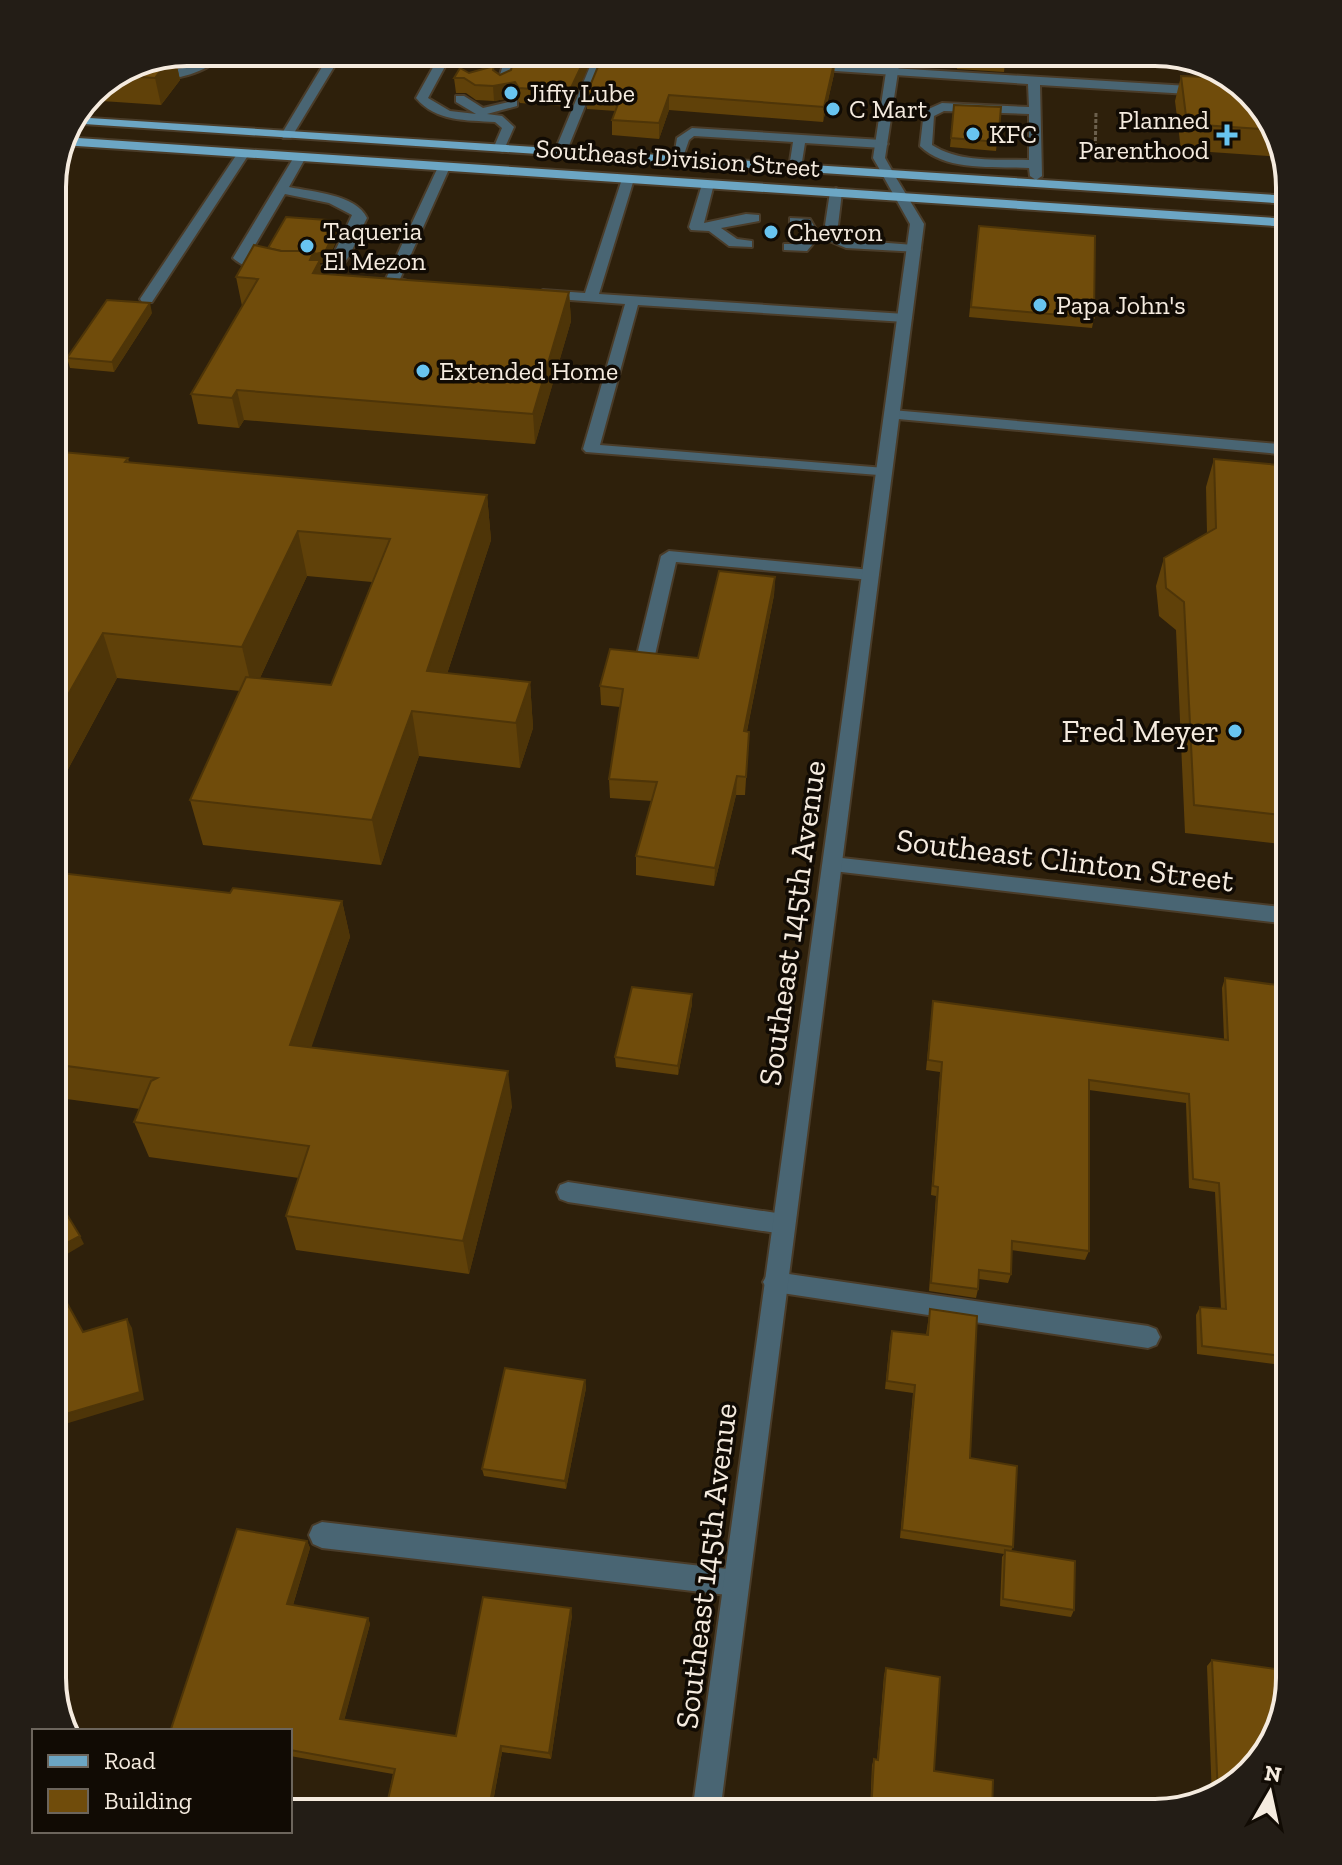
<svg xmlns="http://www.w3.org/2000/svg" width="1342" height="1865" font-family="'Zilla Slab',serif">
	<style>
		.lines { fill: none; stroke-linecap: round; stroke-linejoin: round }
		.service-casing { stroke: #4a3c29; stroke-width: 4 }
		.minor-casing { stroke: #4a3c29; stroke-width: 4 }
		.tertiary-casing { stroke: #4a3c29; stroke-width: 4 }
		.primary-casing { stroke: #4a3c29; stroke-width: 4 }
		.path { stroke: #6c604d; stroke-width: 3; stroke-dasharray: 4 2; stroke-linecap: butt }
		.service { fill: #496573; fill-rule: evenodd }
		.minor { fill: #496573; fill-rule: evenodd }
		.tertiary { fill: #496573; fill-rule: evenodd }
		.primary { fill: #6ca6c4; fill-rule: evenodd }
		.wall { fill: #604109; fill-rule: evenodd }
		.shaded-wall { fill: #4e3508 }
		.building { fill: #704c0b; stroke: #4e3508; stroke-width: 2 }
		.poi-dot { fill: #68c4f0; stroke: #110b04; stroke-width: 3 }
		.labels { text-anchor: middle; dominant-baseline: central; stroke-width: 7; stroke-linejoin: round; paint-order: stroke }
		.far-poi-label { font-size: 26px; fill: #f5ebdf; stroke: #110b04; text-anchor: start }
		.far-street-label { font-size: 26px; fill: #f5ebdf; stroke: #110b04 }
		.poi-label { font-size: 32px; fill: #f5ebdf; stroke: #110b04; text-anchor: end }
		.street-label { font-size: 32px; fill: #f5ebdf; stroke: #110b04 }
		.rim { fill: none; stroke: #f5ebdf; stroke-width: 4 }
	</style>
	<rect width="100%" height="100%" fill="#2e200b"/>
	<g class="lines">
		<!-- service casing -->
		<g class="service-casing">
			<g id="service">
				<path d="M 214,52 L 227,52 C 202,78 160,85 127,75 C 161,62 179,81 214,52 Z"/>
				<path d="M 596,52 L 606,54 L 566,153 L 556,156 L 554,153 Z"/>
				<path d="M 441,53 L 511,56 L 517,59 L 509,84 L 503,88 L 497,84 L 504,62 L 449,59 L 428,98 L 450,111 L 476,114 L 456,102 L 456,96 L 464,96 L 483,108 L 517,100 L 517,106 L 487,114 L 502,116 L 514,127 L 503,152 L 493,149 L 502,128 L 495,122 C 466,120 436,122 416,98 Z"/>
				<path d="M 810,63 L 1205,87 L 1211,91 L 1205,95 L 1040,85 L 1042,176 L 1036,180 L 1030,176 L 1029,168 C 995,166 946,172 920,146 L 924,111 L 942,103 L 1029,107 L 1028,84 L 806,69 L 806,65 ZM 944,111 L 1029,114 L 1029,160 C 997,159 960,163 932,145 L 934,116 Z"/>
				<path d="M 692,128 L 882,140 L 888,144 L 882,148 L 805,143 L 801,168 L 795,172 L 789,168 L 793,142 L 694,136 L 689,140 L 681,163 L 673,163 L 677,138 Z"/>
				<path d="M 239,151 L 249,154 L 152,302 L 142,302 L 140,299 Z"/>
				<path d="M 300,153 L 306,157 L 289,187 C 312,192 356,194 367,218 C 359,233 352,256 340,268 C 321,289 251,275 233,258 L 294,157 ZM 285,194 L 329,203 L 352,215 L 329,264 C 304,274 271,270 248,257 Z"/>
				<path d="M 444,163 L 450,167 L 400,279 L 418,284 L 411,288 L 386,286 L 384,283 L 438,167 Z"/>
				<path d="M 628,175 L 634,179 L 599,294 L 905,314 L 912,318 L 905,322 L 638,305 L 600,445 L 885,468 L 891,470 L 891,476 L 586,452 L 583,449 L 625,304 L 543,298 L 536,294 L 543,290 L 585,293 L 622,179 Z"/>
				<path d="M 703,181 L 714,184 L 704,223 L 746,214 L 759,215 L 759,221 L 721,228 L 737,239 L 752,241 L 752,247 L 729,246 L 709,231 L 691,230 L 689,227 Z"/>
				<path d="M 836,188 L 842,192 L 837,234 L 849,240 L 914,245 L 921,249 L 919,252 L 846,248 L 827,240 L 817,239 L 807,251 L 784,250 L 784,244 L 798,244 L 806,235 L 801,226 L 790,224 L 790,218 L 810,219 L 817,231 L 824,232 L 830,192 Z"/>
				<path d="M 892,410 L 1290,445 L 1290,455 L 887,418 L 887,412 Z"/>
				<path d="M 669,551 L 871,570 L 879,575 L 871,580 L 676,562 L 655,655 L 646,661 L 637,655 L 661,556 Z"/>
				<path d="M 568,1182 L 783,1214 L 791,1217 L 794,1224 L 791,1231 L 783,1234 L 568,1202 L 560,1199 L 557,1192 L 560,1185 Z"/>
				<path d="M 775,1272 L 1148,1326 L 1156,1329 L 1160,1337 L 1156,1345 L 1148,1348 L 775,1292 L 767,1289 L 763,1282 L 767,1275 Z"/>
				<path d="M 322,1522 L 736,1570 L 745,1574 L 749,1583 L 745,1592 L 736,1596 L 322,1548 L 313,1544 L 309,1535 L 313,1526 Z"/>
			</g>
		</g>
		<!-- minor casing -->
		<g class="minor-casing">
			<g id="minor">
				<path d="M 331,52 L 343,52 L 291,138 L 283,138 L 281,135 Z"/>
				<path d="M 889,52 L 901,52 L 885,158 L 894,174 L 888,178 L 884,177 L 873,158 Z"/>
				<path d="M 833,857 L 1290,908 L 1290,924 L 833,871 L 823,864 Z"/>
			</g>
		</g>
		<!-- tertiary casing -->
		<g class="tertiary-casing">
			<path id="tertiary" d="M 884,171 L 892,171 L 924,224 L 720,1813 L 692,1813 L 910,224 L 882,174 Z"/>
		</g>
		<!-- primary casing -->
		<g class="primary-casing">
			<g id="primary">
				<path d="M 74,117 L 1290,196 L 1290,204 L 69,123 Z"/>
				<path d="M 63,137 L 1290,219 L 1290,227 L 62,145 Z"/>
			</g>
		</g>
		<!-- path -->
		<path class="path" d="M 1095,159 L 1096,113"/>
		<!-- service -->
		<use href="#service" class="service"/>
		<!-- minor -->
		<use href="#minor" class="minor"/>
		<!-- tertiary -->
		<use href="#tertiary" class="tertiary"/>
		<!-- primary -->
		<use href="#primary" class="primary"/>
	</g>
	<!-- wall -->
	<g class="wall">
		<path d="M 187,52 L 194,61 L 177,66 L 180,80 L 161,105 L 87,100 L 98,86 Z"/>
		<path d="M 490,52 L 595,52 L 570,107 L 520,103 L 516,97 L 494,101 L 476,100 L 466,93 L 456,93 L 454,78 L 494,66 L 494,71 L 500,75 L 511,70 L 514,54 L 511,53 Z"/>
		<path d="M 604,52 L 839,52 L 837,62 L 835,62 L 834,74 L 823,122 L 669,110 L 659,139 L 612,135 L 612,120 L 616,111 L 587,109 L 587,93 Z"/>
		<path d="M 959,52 L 1006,52 L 1004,72 L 957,69 Z"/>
		<path d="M 1181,76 L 1272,119 L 1282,157 L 1181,150 L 1175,101 Z"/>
		<path d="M 954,105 L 1001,107 L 996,151 L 950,147 Z"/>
		<path d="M 340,221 L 341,230 L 327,262 L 320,263 L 322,274 L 569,292 L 571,321 L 535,444 L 244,420 L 239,428 L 198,424 L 191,394 L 242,306 L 236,277 L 268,248 Z"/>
		<path d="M 979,226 L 1094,318 L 1092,328 L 969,317 Z"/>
		<path d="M 152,313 L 114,372 L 70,368 L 67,358 Z"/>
		<path d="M 128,458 L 129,463 L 487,495 L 491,540 L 447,674 L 530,682 L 533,728 L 520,768 L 419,756 L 381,865 L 203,845 L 190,800 L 240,691 L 117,678 L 52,799 L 52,467 ZM 307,576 L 372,582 L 331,685 L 260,678 Z"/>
		<path d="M 1214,459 L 1290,466 L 1290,845 L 1185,833 L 1176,630 L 1159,616 L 1156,586 L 1164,558 L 1207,533 L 1206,487 Z"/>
		<path d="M 775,577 L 774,595 L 747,731 L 749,732 L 745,795 L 736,795 L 714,886 L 636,875 L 636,856 L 652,801 L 610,798 L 609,779 L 620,707 L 601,705 L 600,686 L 698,658 Z"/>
		<path d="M 52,872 L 230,893 L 342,901 L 350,937 L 311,1047 L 512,1106 L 469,1274 L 296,1250 L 286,1216 L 299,1178 L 149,1157 L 134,1122 L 140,1109 L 52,1097 Z"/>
		<path d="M 1225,978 L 1290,1076 L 1290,1112 L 1288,1117 L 1285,1116 L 1290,1174 L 1290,1366 L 1197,1354 L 1196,1315 L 1200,1307 L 1221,1309 L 1215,1192 L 1189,1188 L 1186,1103 L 1089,1090 L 1089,1251 L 1085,1260 L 1011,1250 L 1011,1274 L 1008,1283 L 979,1279 L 978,1289 L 976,1298 L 929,1291 L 936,1196 L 931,1195 L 940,1072 L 926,1070 L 933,1001 L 1224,1039 L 1222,988 Z"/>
		<path d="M 692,994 L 692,1004 L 678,1075 L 616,1067 L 615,1057 Z"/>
		<path d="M 930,1309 L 970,1458 L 1013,1547 L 1011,1551 L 1074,1610 L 1071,1617 L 1000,1606 L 1002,1557 L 1004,1554 L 900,1538 L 913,1393 L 885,1389 L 890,1339 L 892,1331 L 926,1335 Z"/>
		<path d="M 585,1380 L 586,1388 L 566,1489 L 484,1476 L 482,1469 Z"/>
		<path d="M 307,1541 L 310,1548 L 293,1605 L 368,1618 L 370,1624 L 344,1720 L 456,1736 L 572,1615 L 551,1759 L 502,1752 L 491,1813 L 412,1813 L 390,1810 L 387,1804 L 393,1774 L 290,1756 L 290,1731 L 173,1731 L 171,1729 Z"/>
		<path d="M 1212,1660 L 1223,1795 L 1212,1798 L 1207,1666 Z"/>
		<path d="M 886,1668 L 934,1771 L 992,1813 L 870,1813 L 872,1765 L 874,1759 L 877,1760 L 884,1675 Z"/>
	</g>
	<!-- shaded-wall -->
	<g class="shaded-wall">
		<path d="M 187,52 L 201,52 L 194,61 L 180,66 L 177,56 Z"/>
		<path d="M 588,52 L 595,52 L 570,107 L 569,92 Z"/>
		<path d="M 175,57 L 180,80 L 161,105 L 155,78 L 170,58 Z"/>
		<path d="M 835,59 L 834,74 L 823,122 L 824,107 Z"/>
		<path d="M 515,82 L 516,97 L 494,101 L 493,86 Z"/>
		<path d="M 669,95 L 669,110 L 659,139 L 659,123 Z"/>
		<path d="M 340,221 L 341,230 L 327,262 L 320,263 L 324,290 L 297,257 Z"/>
		<path d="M 569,292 L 571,321 L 535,444 L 533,414 Z"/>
		<path d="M 150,303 L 152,313 L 114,372 L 112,362 Z"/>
		<path d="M 237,390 L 244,420 L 239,428 L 232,398 Z"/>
		<path d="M 487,495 L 491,540 L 434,713 L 427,671 Z"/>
		<path d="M 298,531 L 307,576 L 253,693 L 242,647 Z"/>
		<path d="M 775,577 L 774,595 L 743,750 L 744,731 Z"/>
		<path d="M 103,633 L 117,678 L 52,799 L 52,723 Z"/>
		<path d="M 530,682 L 533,728 L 520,768 L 516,723 Z"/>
		<path d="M 412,711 L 419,756 L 381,865 L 372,820 Z"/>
		<path d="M 737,776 L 736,795 L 714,886 L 715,868 Z"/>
		<path d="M 342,901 L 350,937 L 300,1080 L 290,1045 Z"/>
		<path d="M 692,994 L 692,1004 L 678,1075 L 678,1066 Z"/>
		<path d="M 508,1071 L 512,1106 L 469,1274 L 463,1241 Z"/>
		<path d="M 80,1236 L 84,1244 L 52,1263 L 52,1251 Z"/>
		<path d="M 127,1319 L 132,1328 L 144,1400 L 52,1428 L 52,1418 Z"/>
		<path d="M 585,1380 L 586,1388 L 566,1489 L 565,1481 Z"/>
		<path d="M 307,1541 L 310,1548 L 291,1611 L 287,1604 Z"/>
		<path d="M 571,1608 L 572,1615 L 551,1759 L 549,1753 Z"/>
		<path d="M 368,1618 L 370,1624 L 343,1725 L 340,1719 Z"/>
		<path d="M 501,1746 L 502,1752 L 491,1813 L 488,1813 Z"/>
	</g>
	<!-- building -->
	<g class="building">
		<path d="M 515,52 L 588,52 L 569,92 L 519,88 L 515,82 L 493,86 L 475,85 L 464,78 L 454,78 L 460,68 L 469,73 L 494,66 L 493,70 L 500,75 L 511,70 Z"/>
		<path d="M 604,52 L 740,52 L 835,59 L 824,107 L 669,95 L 659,123 L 612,120 L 621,96 L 587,93 Z"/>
		<path d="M 959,52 L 1006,52 L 1005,63 L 958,60 Z"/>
		<path d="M 170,58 L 155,78 L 125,76 Z"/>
		<path d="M 1181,76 L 1231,78 L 1272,119 L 1275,130 L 1187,124 Z"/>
		<path d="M 954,105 L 1001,107 L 998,142 L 951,138 Z"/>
		<path d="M 286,217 L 340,221 L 325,252 L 315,254 L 314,251 L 281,251 L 268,248 Z"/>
		<path d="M 979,226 L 1095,236 L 1094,318 L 971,307 Z"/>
		<path d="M 254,245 L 281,251 L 314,251 L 310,260 L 320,260 L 313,273 L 569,292 L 533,414 L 237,390 L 232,398 L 191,394 L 258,279 L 236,277 Z"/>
		<path d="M 107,300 L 150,303 L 112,362 L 67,358 Z"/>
		<path d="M 62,452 L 128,458 L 125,462 L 487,495 L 427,671 L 530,682 L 516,723 L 412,711 L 372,820 L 190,800 L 246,677 L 331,685 L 390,539 L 298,531 L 242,647 L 103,633 L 52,723 L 52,467 Z"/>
		<path d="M 1214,459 L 1290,466 L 1290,816 L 1194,805 L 1184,602 L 1166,588 L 1164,558 L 1216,528 Z"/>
		<path d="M 719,571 L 775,577 L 744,731 L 749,732 L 746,777 L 737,776 L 715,868 L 636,856 L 657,782 L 609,779 L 623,689 L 600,686 L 610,649 L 698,658 Z"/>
		<path d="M 52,872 L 230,893 L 233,888 L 342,901 L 290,1045 L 508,1071 L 463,1241 L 286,1216 L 309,1146 L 134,1122 L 151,1081 L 157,1078 L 52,1064 Z"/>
		<path d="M 1225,978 L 1284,986 L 1290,1076 L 1290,1107 L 1284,1106 L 1290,1173 L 1290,1357 L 1202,1346 L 1200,1307 L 1226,1309 L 1219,1183 L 1193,1179 L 1189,1094 L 1089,1080 L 1089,1251 L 1012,1241 L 1011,1274 L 979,1270 L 978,1289 L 931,1283 L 938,1187 L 933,1186 L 942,1062 L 928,1060 L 933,1001 L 1228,1040 Z"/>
		<path d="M 632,987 L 692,994 L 678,1066 L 615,1057 Z"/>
		<path d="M 52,1190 L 80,1236 L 52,1251 Z"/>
		<path d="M 52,1276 L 83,1332 L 127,1319 L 140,1392 L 52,1418 Z"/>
		<path d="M 930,1309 L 977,1316 L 970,1458 L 1017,1466 L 1013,1547 L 902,1530 L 915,1385 L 887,1381 L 892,1331 L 928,1335 Z"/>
		<path d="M 505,1368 L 585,1380 L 565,1481 L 482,1469 Z"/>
		<path d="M 237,1529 L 307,1541 L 287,1604 L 368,1618 L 340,1719 L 456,1736 L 483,1597 L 571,1608 L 549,1753 L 501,1746 L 488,1813 L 447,1813 L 387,1804 L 395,1769 L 290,1750 L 290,1731 L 183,1731 L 171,1729 Z"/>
		<path d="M 1005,1550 L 1075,1561 L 1074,1610 L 1003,1599 Z"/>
		<path d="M 1212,1660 L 1290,1671 L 1290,1678 L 1272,1745 L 1223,1795 L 1218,1796 Z"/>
		<path d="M 886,1668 L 940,1677 L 934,1771 L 993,1780 L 992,1813 L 871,1813 L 874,1759 L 878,1760 Z"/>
	</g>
	<!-- markers -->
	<g class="poi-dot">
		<circle cx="511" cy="93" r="8"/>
		<circle cx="833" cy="109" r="8"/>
		<circle cx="973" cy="134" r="8"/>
		<path d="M1223 123h8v8h8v8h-8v8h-8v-8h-8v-8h8z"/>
		<circle cx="771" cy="232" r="8"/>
		<circle cx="307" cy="246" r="8"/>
		<circle cx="1040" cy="305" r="8"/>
		<circle cx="423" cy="371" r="8"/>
		<circle cx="1235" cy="731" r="8"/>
	</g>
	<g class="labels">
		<!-- far-poi labels -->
		<g class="far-poi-label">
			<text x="527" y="93">Jiffy Lube</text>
			<text x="849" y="109">C Mart</text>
			<text x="1209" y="120" text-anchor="end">Planned<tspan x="1209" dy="30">Parenthood</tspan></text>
			<text x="989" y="134">KFC</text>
			<text x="323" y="231">Taqueria<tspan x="323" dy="30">El Mezon</tspan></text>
			<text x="787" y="232">Chevron</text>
			<text x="1056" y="305">Papa John's</text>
			<text x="439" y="371">Extended Home</text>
		</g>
		<!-- far-street labels -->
		<g class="far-street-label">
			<text transform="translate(678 158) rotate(4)">Southeast Division Street</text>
		</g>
		<!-- poi labels -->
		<g class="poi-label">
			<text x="1219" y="731">Fred Meyer</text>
		</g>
		<!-- street labels -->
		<g class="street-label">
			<text transform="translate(1065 860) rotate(7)">Southeast Clinton Street</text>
			<text transform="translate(792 923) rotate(-82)">Southeast 145th Avenue</text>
			<text transform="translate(706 1566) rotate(-83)">Southeast 145th Avenue</text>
		</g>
	</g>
	<!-- crop -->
	<path d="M0 0H1342V1865H0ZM187 66H1155A121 121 0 0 1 1276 187V1678A121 121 0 0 1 1155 1799H187A121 121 0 0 1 66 1678V187A121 121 0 0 1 187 66Z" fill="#231d16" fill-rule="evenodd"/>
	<path class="rim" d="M187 66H1155A121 121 0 0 1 1276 187V1678A121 121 0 0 1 1155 1799H187A121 121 0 0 1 66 1678V187A121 121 0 0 1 187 66Z"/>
	<!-- legend -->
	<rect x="32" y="1729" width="260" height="104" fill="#110b04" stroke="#6c655c" stroke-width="2"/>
	<rect x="48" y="1755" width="40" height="12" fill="#6ca6c4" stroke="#6c655c" stroke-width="2"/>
	<text x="104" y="1769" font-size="24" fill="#f5ebdf">Road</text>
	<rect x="48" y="1789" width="40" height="24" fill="#704c0b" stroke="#6c655c" stroke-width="2"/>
	<text x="104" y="1809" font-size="24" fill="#f5ebdf">Building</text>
	<!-- north arrow -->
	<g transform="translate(1270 1793) rotate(9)" stroke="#110b04" stroke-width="6" paint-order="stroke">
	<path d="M0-6L14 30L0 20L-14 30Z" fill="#f5ebdf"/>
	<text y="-12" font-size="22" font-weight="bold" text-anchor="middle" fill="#f5ebdf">N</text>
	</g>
</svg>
